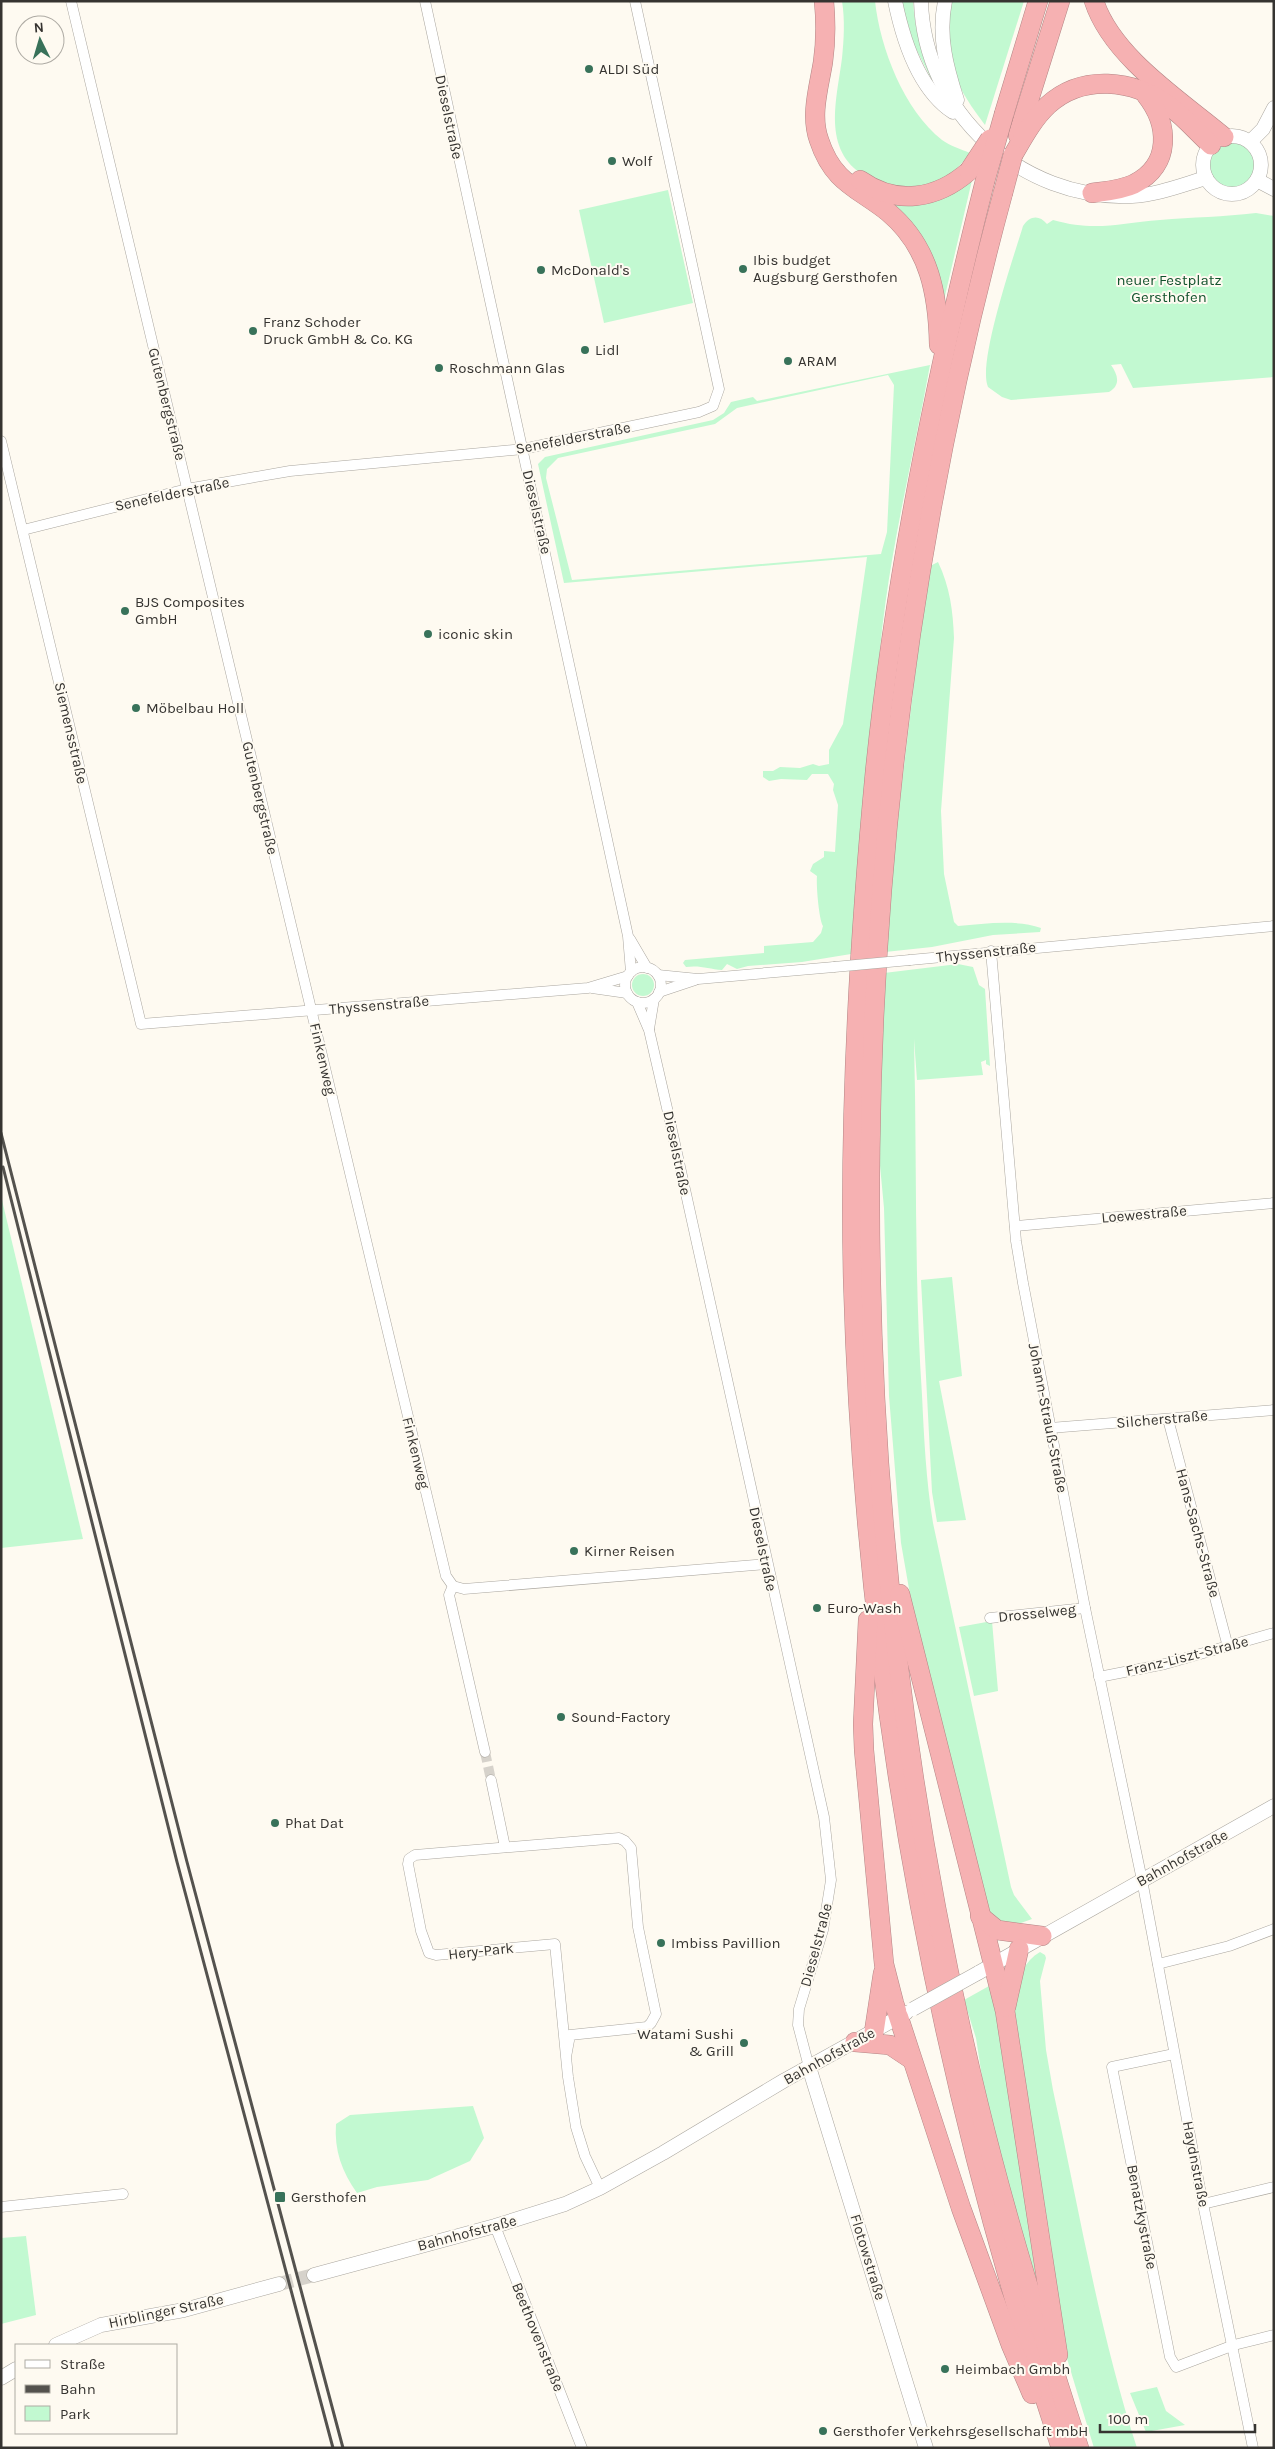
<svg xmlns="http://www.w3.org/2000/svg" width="1275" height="2449" font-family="Karla,sans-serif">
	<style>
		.green { fill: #c2f9d1; fill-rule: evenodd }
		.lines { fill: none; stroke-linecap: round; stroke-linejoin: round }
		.street-tunnel { stroke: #d6d2cb; stroke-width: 10; stroke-dasharray: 10 5; stroke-linecap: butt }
		.secondary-tunnel { stroke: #d6d2cb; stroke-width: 14; stroke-dasharray: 14 7; stroke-linecap: butt }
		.street-casing { stroke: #aaa69f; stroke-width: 11 }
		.secondary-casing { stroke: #aaa69f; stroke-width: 15 }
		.highway-casing { stroke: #b38585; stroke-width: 20 }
		.street { stroke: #fff; stroke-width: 10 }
		.secondary { stroke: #fff; stroke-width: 14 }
		.highway { stroke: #f6b1b2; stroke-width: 19 }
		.rail { stroke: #54524e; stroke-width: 3 }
		.street-bridge-casing { stroke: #aaa69f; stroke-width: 11; stroke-linecap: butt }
		.secondary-bridge-casing { stroke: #aaa69f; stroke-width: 15; stroke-linecap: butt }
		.highway-bridge-casing { stroke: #b38585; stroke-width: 20; stroke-linecap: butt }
		.street-bridge { stroke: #fff; stroke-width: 10 }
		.secondary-bridge { stroke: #fff; stroke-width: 14 }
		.highway-bridge { stroke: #f6b1b2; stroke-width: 19 }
		.poi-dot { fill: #38725a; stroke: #fefaf1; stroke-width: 2 }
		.labels { text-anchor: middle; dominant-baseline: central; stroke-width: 4; stroke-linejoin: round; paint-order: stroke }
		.poi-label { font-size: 15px; fill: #363431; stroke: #fefaf1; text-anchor: start }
		.street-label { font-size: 15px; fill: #363431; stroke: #fefaf1 }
		.park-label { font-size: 15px; fill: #12532d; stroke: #fefaf1 }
	</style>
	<rect width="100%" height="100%" fill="#fefaf1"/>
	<!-- green -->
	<g class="green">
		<path d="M 842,1 L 875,1 C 880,48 904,110 942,140 C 950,146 961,149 970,153 C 963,162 945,184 934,186 C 924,188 911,187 900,188 C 886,188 878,183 865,176 C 821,150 837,99 842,58 C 844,39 845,20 842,1 Z"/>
		<path d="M 901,1 L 913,1 C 915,35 925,64 939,94 L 914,45 Z"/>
		<path d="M 949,1 L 1024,1 L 985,125 C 951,81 944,57 949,1 Z"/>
		<circle cx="1232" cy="165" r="24"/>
		<path d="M 973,176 L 944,300 L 880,197 Z"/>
		<path d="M 668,190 L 693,303 L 604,323 L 579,210 Z"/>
		<path d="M 1256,213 L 1274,216 L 1274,377 L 1133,388 L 1121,364 L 1111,365 C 1118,375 1121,385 1109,392 L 1011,400 L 1002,397 L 988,387 C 977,363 1014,256 1023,226 C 1029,216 1039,214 1047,224 L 1053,220 C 1095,232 1119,223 1160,220 C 1192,217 1224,217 1256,213 Z"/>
		<path d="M 930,365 C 910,476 880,587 877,700 L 851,954 L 802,962 L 748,966 L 737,969 L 727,964 L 722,970 C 709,969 700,965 686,967 L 683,963 L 685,960 L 764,953 L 764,946 L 813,942 L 821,933 L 823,926 C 819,920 816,885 817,876 L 810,871 L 813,864 L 824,857 L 824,851 L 835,852 L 838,805 L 833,790 L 834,784 L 828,774 L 812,774 L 807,780 L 781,779 L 769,781 L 763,777 L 763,771 L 773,771 L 780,767 L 800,768 L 813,764 L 819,766 L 829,764 L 829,750 L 843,724 L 867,557 L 564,583 L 538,464 L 545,457 L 713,420 L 724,413 L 731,402 L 753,397 L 757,401 ZM 888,375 L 894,385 L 887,532 L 881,554 L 572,580 L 546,478 L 547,469 L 558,458 L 715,424 L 737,408 Z"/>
		<path d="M 938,562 C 950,587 953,611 954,638 L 941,811 L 944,874 L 954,922 L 958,926 C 984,924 1016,919 1041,928 L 1040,932 L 993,935 L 932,947 L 885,952 L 889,891 L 928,567 Z"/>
		<path d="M 958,964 L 973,967 L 979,985 L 985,989 L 990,1066 L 986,1064 L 986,1060 L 981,1062 L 983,1075 L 917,1080 L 914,1039 C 917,1158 914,1276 922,1395 C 924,1437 926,1480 933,1523 L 1011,1887 L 1014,1895 L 1032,1919 L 1015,1925 L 991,1919 L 912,1606 L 901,1543 L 889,1396 L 884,1208 L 879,1155 L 884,973 Z"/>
		<circle cx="643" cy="985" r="11"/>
		<path d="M 1,1196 L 83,1539 L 1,1548 Z"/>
		<path d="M 952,1277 L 962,1376 L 939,1381 L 966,1520 L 937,1522 L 932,1492 L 921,1280 Z"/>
		<path d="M 992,1621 L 998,1691 L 974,1696 L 959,1627 Z"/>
		<path d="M 1040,1952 L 1045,1955 L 1046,1958 L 1040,1981 L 1046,2050 L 1053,2090 C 1079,2209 1099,2331 1137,2448 L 1094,2448 L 1065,2352 L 1051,2244 L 1015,2020 C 1014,1996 1017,1965 1040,1952 Z"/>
		<path d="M 989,1986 L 993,1987 L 1048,2324 L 1024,2246 L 984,2090 L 976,2038 L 964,2000 Z"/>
		<path d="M 473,2106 L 484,2138 L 470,2161 L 428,2180 L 377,2187 L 357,2193 C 342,2172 334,2150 336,2124 L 350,2115 Z"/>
		<path d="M 26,2236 L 36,2315 L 1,2324 L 1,2238 Z"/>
		<path d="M 1157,2387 L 1166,2411 L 1185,2425 L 1146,2432 L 1130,2393 Z"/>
	</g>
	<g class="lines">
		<!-- street-tunnel -->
		<path class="street-tunnel" d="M 485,1752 L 491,1780"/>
		<!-- secondary-tunnel -->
		<path class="secondary-tunnel" d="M 279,2284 L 314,2275"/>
		<!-- street casing -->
		<g class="street-casing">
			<g id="street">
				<path d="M 71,1 L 446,1576 L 453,1586 L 464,1589 L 766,1564"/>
				<path d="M 425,1 L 628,936 L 631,972"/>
				<path d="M 1,441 L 141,1024 L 588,988 L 628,976"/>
				<path d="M 23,530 L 187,489 L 290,471 L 523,449 L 699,412 L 713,406 L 719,389 L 635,1"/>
				<path d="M 630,939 L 647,968"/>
				<path d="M 991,951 L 1016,1241 L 1023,1283 L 1085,1608 L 1142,1880 L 1201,2194 L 1253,2448"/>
				<path d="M 910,960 L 1274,926"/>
				<circle cx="643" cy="985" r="18"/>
				<path d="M 658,975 L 698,979 L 834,967"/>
				<path d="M 592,988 L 627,993"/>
				<path d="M 659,992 L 695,980"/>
				<path d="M 637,1002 L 649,1030 L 667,1108 L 824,1817 L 831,1880 L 823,1930 L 799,2009 L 798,2025 L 809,2067"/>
				<path d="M 649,1029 L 654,999"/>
				<path d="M 1015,1226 L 1274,1203"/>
				<path d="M 1168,1419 L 1228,1647"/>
				<path d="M 1050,1428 L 1274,1410"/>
				<path d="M 453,1586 L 449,1595 L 485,1752"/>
				<path d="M 990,1618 L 1085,1608"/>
				<path d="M 1099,1677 L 1165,1664 L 1274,1633"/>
				<path d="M 491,1780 L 505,1847"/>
				<path d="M 1158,1964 L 1229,1946 L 1274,1929"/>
				<path d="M 1174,2054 L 1112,2067 L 1170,2357 L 1176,2367 L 1234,2345 L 1274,2335"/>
				<path d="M 566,2057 L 570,2035 L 647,2027 L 651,2023 L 656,2014 L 638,1927 L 631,1848 L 625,1841 L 619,1838 L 415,1855 L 409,1859 L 408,1864 L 421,1931 L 429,1953 L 436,1955 L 555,1944 L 568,2077 L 576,2127 L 585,2156 L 600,2188"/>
				<path d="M 1203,2204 L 1274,2187"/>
				<path d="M 1,2207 L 123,2194"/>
				<path d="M 495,2226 L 582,2448"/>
			</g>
		</g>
		<!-- secondary casing -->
		<g class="secondary-casing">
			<g id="secondary">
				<path d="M 895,1 C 903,40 918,89 953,112"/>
				<path d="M 921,1 C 924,112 1021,201 1132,196 C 1157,195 1182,185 1206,178"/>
				<path d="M 945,1 C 938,36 946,66 957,100"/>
				<circle cx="1232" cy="165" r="29"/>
				<path d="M 1250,142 L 1263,129 L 1274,108"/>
				<path d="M 1257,180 L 1274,189"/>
				<path d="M 978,1973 L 1274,1806"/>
				<path d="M 809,2067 L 926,2448"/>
				<path d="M 314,2275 L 495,2226 L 565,2204 L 600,2188 L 663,2153 L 785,2080 L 906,2013"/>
				<path d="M 56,2345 L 101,2325 L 184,2310 L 279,2284"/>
				<path d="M 1,2378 L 16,2369"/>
			</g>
		</g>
		<!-- highway casing -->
		<g class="highway-casing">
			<g id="highway">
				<path d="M 824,1 C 826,22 826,41 823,62 C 819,87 810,115 819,140 C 833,183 858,188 888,212 C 930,247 938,295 939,345"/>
				<path d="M 1094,1 C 1112,57 1180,100 1224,137"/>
				<path d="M 1004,114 L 1038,1"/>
				<path d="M 1018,135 L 1060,1"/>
				<path d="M 1013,155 C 1023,138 1033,119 1048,105 C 1082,74 1133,79 1169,106 C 1184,117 1197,132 1211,145"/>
				<path d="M 860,180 C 897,206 937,199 969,171"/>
				<path d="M 985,181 C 936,375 895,573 875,772 C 859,941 849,1110 853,1280 C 864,1678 935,2070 1061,2448"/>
				<path d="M 1003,193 C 834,815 826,1480 979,2106 C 1007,2221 1042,2335 1079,2448"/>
				<path d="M 1092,193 C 1106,191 1121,190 1134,184 C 1172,165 1169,124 1146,95"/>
				<path d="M 900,1594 L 1005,2011 L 1058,2355"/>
				<path d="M 868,1620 L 863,1724 L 864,1750 L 884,1964 L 894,2003 L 961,2208 L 1011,2345 L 1032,2394"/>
				<path d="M 980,1916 L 997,1930 L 1042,1936"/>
				<path d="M 1006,2007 L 1019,1949"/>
				<path d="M 874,2032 L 883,1973"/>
				<path d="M 855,2042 L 890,2045 L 911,2059"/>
			</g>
		</g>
		<!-- street -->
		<use href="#street" class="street"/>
		<!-- secondary -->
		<use href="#secondary" class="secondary"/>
		<!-- highway -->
		<use href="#highway" class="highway"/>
		<!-- rail -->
		<g class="rail">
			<path d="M 1,1133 L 187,1862 L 343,2448"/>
			<path d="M 3,1167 L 177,1862 L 333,2448"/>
		</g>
		<!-- street-bridge casing -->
		<g class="street-bridge-casing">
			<path id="street-bridge" d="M 834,967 L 910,960"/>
		</g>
		<!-- secondary-bridge casing -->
		<g class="secondary-bridge-casing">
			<path id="secondary-bridge" d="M 913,2009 L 978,1973"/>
		</g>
		<!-- highway-bridge casing -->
		<g class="highway-bridge-casing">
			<g id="highway-bridge">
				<path d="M 969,171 L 990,139"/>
				<path d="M 985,181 L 1004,114"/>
				<path d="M 1003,193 L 1013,155"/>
			</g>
		</g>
		<!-- street-bridge -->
		<use href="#street-bridge" class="street-bridge"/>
		<!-- secondary-bridge -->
		<use href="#secondary-bridge" class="secondary-bridge"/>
		<!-- highway-bridge -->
		<use href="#highway-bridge" class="highway-bridge"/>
	</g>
	<!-- markers -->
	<g class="poi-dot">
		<circle cx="589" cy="69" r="5"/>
		<circle cx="612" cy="161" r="5"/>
		<circle cx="743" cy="269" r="5"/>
		<circle cx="541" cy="270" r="5"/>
		<circle cx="253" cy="331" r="5"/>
		<circle cx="585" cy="350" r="5"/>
		<circle cx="788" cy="361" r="5"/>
		<circle cx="439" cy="368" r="5"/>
		<circle cx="125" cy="611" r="5"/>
		<circle cx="428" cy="634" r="5"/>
		<circle cx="136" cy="708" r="5"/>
		<circle cx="574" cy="1551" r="5"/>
		<circle cx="817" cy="1608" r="5"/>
		<circle cx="561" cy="1717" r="5"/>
		<circle cx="275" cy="1823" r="5"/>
		<circle cx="661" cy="1943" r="5"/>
		<circle cx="744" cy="2043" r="5"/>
		<rect x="274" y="2191" width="12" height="12" rx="2.5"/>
		<circle cx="945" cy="2369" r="5"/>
		<circle cx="823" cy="2431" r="5"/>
	</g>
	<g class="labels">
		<!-- poi labels -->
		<g class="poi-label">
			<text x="599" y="69">ALDI Süd</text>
			<text x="622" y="161">Wolf</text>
			<text x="753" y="260">Ibis budget<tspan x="753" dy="17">Augsburg Gersthofen</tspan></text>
			<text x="551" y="270">McDonald's</text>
			<text x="263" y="322">Franz Schoder<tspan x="263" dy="17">Druck GmbH &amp; Co. KG</tspan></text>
			<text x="595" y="350">Lidl</text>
			<text x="798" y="361">ARAM</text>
			<text x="449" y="368">Roschmann Glas</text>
			<text x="135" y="602">BJS Composites<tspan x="135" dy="17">GmbH</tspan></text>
			<text x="438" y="634">iconic skin</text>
			<text x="146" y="708">Möbelbau Holl</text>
			<text x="584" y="1551">Kirner Reisen</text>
			<text x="827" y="1608">Euro-Wash</text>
			<text x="571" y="1717">Sound-Factory</text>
			<text x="285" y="1823">Phat Dat</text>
			<text x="671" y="1943">Imbiss Pavillion</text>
			<text x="734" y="2034" text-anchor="end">Watami Sushi<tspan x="734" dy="17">&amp; Grill</tspan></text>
			<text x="291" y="2197">Gersthofen</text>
			<text x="955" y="2369">Heimbach Gmbh</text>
			<text x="833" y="2431">Gersthofer Verkehrsgesellschaft mbH</text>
		</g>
		<!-- street labels -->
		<g class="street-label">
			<text transform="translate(449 117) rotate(78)">Dieselstraße</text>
			<text transform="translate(167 404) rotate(76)">Gutenbergstraße</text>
			<text transform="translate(573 438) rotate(-11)">Senefelderstraße</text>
			<text transform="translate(172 494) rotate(-12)">Senefelderstraße</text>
			<text transform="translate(537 512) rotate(77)">Dieselstraße</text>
			<text transform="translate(71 733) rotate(77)">Siemensstraße</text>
			<text transform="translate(260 798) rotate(77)">Gutenbergstraße</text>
			<text transform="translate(986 952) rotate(-6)">Thyssenstraße</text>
			<text transform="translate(379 1005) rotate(-5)">Thyssenstraße</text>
			<text transform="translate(323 1059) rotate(77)">Finkenweg</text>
			<text transform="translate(677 1153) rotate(78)">Dieselstraße</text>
			<text transform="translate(1144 1214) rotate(-5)">Loewestraße</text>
			<text transform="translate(1048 1418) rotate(79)">Johann-Strauß-Straße</text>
			<text transform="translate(1162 1419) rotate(-5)">Silcherstraße</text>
			<text transform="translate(416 1453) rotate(76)">Finkenweg</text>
			<text transform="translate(1198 1533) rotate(75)">Hans-Sachs-Straße</text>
			<text transform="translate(763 1549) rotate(78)">Dieselstraße</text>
			<text transform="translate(1037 1613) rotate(-6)">Drosselweg</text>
			<text transform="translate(1187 1656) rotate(-14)">Franz-Liszt-Straße</text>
			<text transform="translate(1182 1858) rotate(-29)">Bahnhofstraße</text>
			<text transform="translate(816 1945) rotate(-75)">Dieselstraße</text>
			<text transform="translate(481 1951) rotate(-6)">Hery-Park</text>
			<text transform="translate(829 2056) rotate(-29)">Bahnhofstraße</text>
			<text transform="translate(1196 2164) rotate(79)">Haydnstraße</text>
			<text transform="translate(1142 2217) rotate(79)">Benatzkystraße</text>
			<text transform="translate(467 2233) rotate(-15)">Bahnhofstraße</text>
			<text transform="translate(868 2257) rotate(73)">Flotowstraße</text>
			<text transform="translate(166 2311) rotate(-12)">Hirblinger Straße</text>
			<text transform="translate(538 2337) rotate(68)">Beethovenstraße</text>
		</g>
		<!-- park labels -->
		<g class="park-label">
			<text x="1169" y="280">neuer Festplatz<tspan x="1169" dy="17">Gersthofen</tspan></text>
		</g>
	</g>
	<!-- border -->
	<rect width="1275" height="2449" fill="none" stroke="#363431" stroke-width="5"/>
	<!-- legend -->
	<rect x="15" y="2344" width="162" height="90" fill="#fefaf1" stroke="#aeaba4"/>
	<rect x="25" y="2360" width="25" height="8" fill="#ffffff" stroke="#aeaba4"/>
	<text x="60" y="2369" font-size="15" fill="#363431">Straße</text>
	<rect x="25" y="2385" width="25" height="8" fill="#54524e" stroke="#aeaba4"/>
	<text x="60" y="2394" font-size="15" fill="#363431">Bahn</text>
	<rect x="25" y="2406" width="25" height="15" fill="#c2f9d1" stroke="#aeaba4"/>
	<text x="60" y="2419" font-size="15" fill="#363431">Park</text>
	<!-- north arrow -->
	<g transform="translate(40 40) rotate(355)"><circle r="24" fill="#fefaf1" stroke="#aeaba4"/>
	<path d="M0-4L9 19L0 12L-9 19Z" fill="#38725a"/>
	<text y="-8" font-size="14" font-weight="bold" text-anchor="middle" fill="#363431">N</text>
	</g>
	<!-- scale -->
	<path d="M1100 2424v8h155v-8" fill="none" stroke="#363431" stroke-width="2.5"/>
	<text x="1108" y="2424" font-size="15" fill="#363431" stroke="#fefaf1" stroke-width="4" paint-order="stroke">100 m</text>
</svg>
